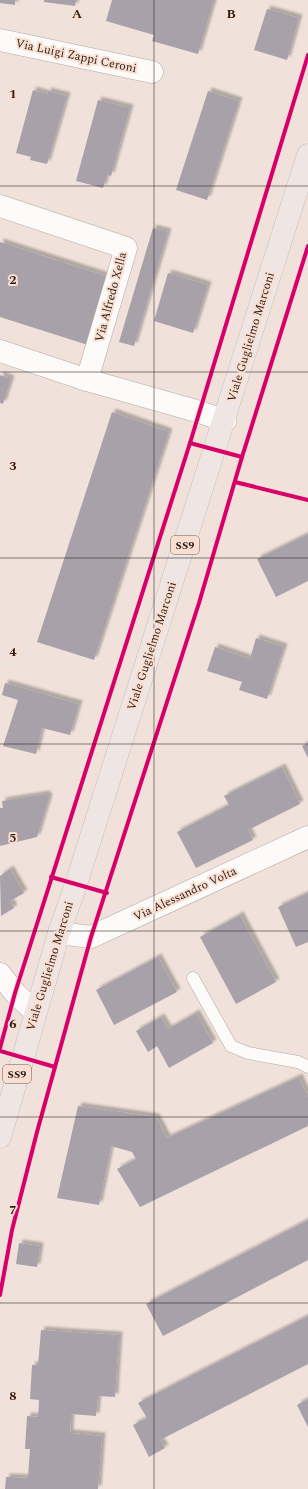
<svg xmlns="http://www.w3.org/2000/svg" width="308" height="1489" font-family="Spectral,serif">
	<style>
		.building { fill: #a8a1aa; filter: url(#shadow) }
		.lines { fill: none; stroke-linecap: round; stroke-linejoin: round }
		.lane-casing { stroke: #b4a8a2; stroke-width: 13 }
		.street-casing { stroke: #b4a8a2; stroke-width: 23 }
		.primary-casing { stroke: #c6bfbb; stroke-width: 23 }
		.lane { stroke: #fdfbf9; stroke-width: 12 }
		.street { stroke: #fdfbf9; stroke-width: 22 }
		.primary { stroke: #efe5e3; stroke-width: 22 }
		.cycleway-casing { stroke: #faded0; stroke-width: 6 }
		.cycleway { stroke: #d6006c; stroke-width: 4 }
		.grid { fill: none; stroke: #291f1a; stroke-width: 1; stroke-opacity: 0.55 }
		.labels { text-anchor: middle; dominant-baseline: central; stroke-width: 4; stroke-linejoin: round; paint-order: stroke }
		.shield { fill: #faded0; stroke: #685851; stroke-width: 1 }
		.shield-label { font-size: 11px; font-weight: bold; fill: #291f1a }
		.street-label { font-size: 12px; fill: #291f1a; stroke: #faded0 }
		.grid-label { font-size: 13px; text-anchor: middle; font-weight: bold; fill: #291f1a; stroke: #faded0; stroke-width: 4; stroke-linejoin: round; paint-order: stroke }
	</style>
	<defs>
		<filter id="shadow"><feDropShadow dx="3.5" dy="-3.5" stdDeviation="1" flood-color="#0004"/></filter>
	</defs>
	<rect width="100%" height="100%" fill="#f0e2da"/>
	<!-- building -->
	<g class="building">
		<path d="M 0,0 L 15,0 L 15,5 L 0,3 Z"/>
		<path d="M 44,0 L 76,0 L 75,6 L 44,2 Z"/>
		<path d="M 112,0 L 214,0 L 198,54 L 152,41 L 154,35 L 106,21 Z"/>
		<path d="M 267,9 L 299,18 L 287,60 L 254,50 Z"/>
		<path d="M 33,90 L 47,94 L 48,91 L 67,96 L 47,164 L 30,160 L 31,157 L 16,153 Z"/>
		<path d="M 208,91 L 239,101 L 207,200 L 176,190 Z"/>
		<path d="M 98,100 L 130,108 L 111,176 L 107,175 L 103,188 L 76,181 Z"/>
		<path d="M 153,228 L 168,232 L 134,346 L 119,342 Z"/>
		<path d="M 0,242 L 112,278 L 91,346 L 0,317 Z"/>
		<path d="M 168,273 L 208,285 L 193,333 L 154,321 Z"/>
		<path d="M 0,375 L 11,379 L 3,404 L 0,403 Z"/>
		<path d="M 112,412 L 169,432 L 94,660 L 37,642 Z"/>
		<path d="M 308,534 L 308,581 L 276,597 L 257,559 Z"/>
		<path d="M 256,638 L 284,647 L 267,699 L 239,690 L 242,682 L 207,671 L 215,647 L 250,659 Z"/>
		<path d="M 5,683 L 79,704 L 70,735 L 42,728 L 36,754 L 3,746 L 18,700 L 2,695 Z"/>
		<path d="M 308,743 L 308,758 L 302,746 Z"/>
		<path d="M 282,767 L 300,804 L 248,830 L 253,840 L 196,868 L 177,832 L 229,805 L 224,796 Z"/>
		<path d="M 46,794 L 49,798 L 37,837 L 0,846 L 0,808 L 3,808 L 2,801 Z"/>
		<path d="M 10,869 L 24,893 L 10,901 L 14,908 L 1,916 L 0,876 Z"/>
		<path d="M 308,893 L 308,942 L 296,947 L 278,907 Z"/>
		<path d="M 240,915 L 276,982 L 236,1004 L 200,937 Z"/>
		<path d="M 158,957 L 177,992 L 114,1025 L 96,990 Z"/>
		<path d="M 196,1013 L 213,1043 L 169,1068 L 157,1046 L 148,1052 L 136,1031 L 161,1017 L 168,1029 Z"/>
		<path d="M 299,1077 L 308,1097 L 308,1126 L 140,1207 L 117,1169 L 136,1159 L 132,1152 L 111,1146 L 99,1205 L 57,1198 L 78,1106 L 156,1117 L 167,1138 Z"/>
		<path d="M 308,1220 L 308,1260 L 163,1336 L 146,1304 Z"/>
		<path d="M 19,1243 L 40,1246 L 37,1267 L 16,1264 Z"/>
		<path d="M 308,1316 L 308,1364 L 160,1440 L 165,1448 L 149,1457 L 133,1425 L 147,1418 L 138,1403 Z"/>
		<path d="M 41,1330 L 119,1335 L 115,1397 L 98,1396 L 96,1416 L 71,1414 L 70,1433 L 102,1436 L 98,1489 L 5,1489 L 6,1477 L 28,1478 L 30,1449 L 25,1449 L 27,1416 L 38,1417 L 39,1400 L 30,1399 L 32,1365 L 38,1365 Z"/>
		<path d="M 308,1399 L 308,1427 L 297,1405 Z"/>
	</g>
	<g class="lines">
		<!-- lane casing -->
		<g class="lane-casing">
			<path id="lane" d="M 193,978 L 231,1046 L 248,1053 L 298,1062 L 308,1067"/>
		</g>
		<!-- street casing -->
		<g class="street-casing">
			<g id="street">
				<path d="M 0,40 L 152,72"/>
				<path d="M 0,206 L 126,248 L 87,380"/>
				<path d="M 0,351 L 87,380 L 200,412 L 225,421"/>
				<path d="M 59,933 L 91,937 L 308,837"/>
				<path d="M 0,974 L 15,993 L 35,1012"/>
			</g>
		</g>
		<!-- primary casing -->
		<g class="primary-casing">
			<path id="primary" d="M 0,1137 L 59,933 L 76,884 L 308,155"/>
		</g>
		<!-- lane -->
		<use href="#lane" class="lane"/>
		<!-- street -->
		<use href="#street" class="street"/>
		<!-- primary -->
		<use href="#primary" class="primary"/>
		<!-- cycleway casing -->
		<g class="cycleway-casing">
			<g id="cycleway">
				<path d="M 190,443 L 242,457"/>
				<path d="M 235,482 L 308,500"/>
				<path d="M 51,877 L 107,893"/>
				<path d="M 0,1048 L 15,993 L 190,443 L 308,55"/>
				<path d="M 0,1051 L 55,1067"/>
				<path d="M 0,1295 L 12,1230 L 37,1132 L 91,937 L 199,603 L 242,457 L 308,246"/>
			</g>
		</g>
		<!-- cycleway -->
		<use href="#cycleway" class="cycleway"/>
	</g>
	<!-- grid -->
	<path class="grid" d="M 154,0 L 154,1489M 0,186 L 308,186M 0,372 L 308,372M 0,558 L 308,558M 0,744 L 308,744M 0,931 L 308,931M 0,1117 L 308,1117M 0,1303 L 308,1303"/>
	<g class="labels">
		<!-- shield labels -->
		<g class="shield">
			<rect x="171" y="536" width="28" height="18" rx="3"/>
			<rect x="3" y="1065" width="28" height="18" rx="3"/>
		</g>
		<g class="shield-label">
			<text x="185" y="545">SS9</text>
			<text x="17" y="1074">SS9</text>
		</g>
		<!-- street labels -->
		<g class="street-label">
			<text transform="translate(76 56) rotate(12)">Via Luigi Zappi Ceroni</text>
			<text transform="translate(111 297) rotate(-75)">Via Alfredo Xella</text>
			<text transform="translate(251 337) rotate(-73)">Viale Guglielmo Marconi</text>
			<text transform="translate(152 646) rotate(-72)">Viale Guglielmo Marconi</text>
			<text transform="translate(185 894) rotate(-25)">Via Alessandro Volta</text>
			<text transform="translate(50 966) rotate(-73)">Viale Guglielmo Marconi</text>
		</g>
	</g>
	<g class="grid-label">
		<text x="77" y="18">A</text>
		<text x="231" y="18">B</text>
		<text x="13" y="98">1</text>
		<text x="13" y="284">2</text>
		<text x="13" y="470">3</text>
		<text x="13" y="656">4</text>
		<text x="13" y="842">5</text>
		<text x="13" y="1028">6</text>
		<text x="13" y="1214">7</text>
		<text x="13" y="1400">8</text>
	</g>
</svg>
